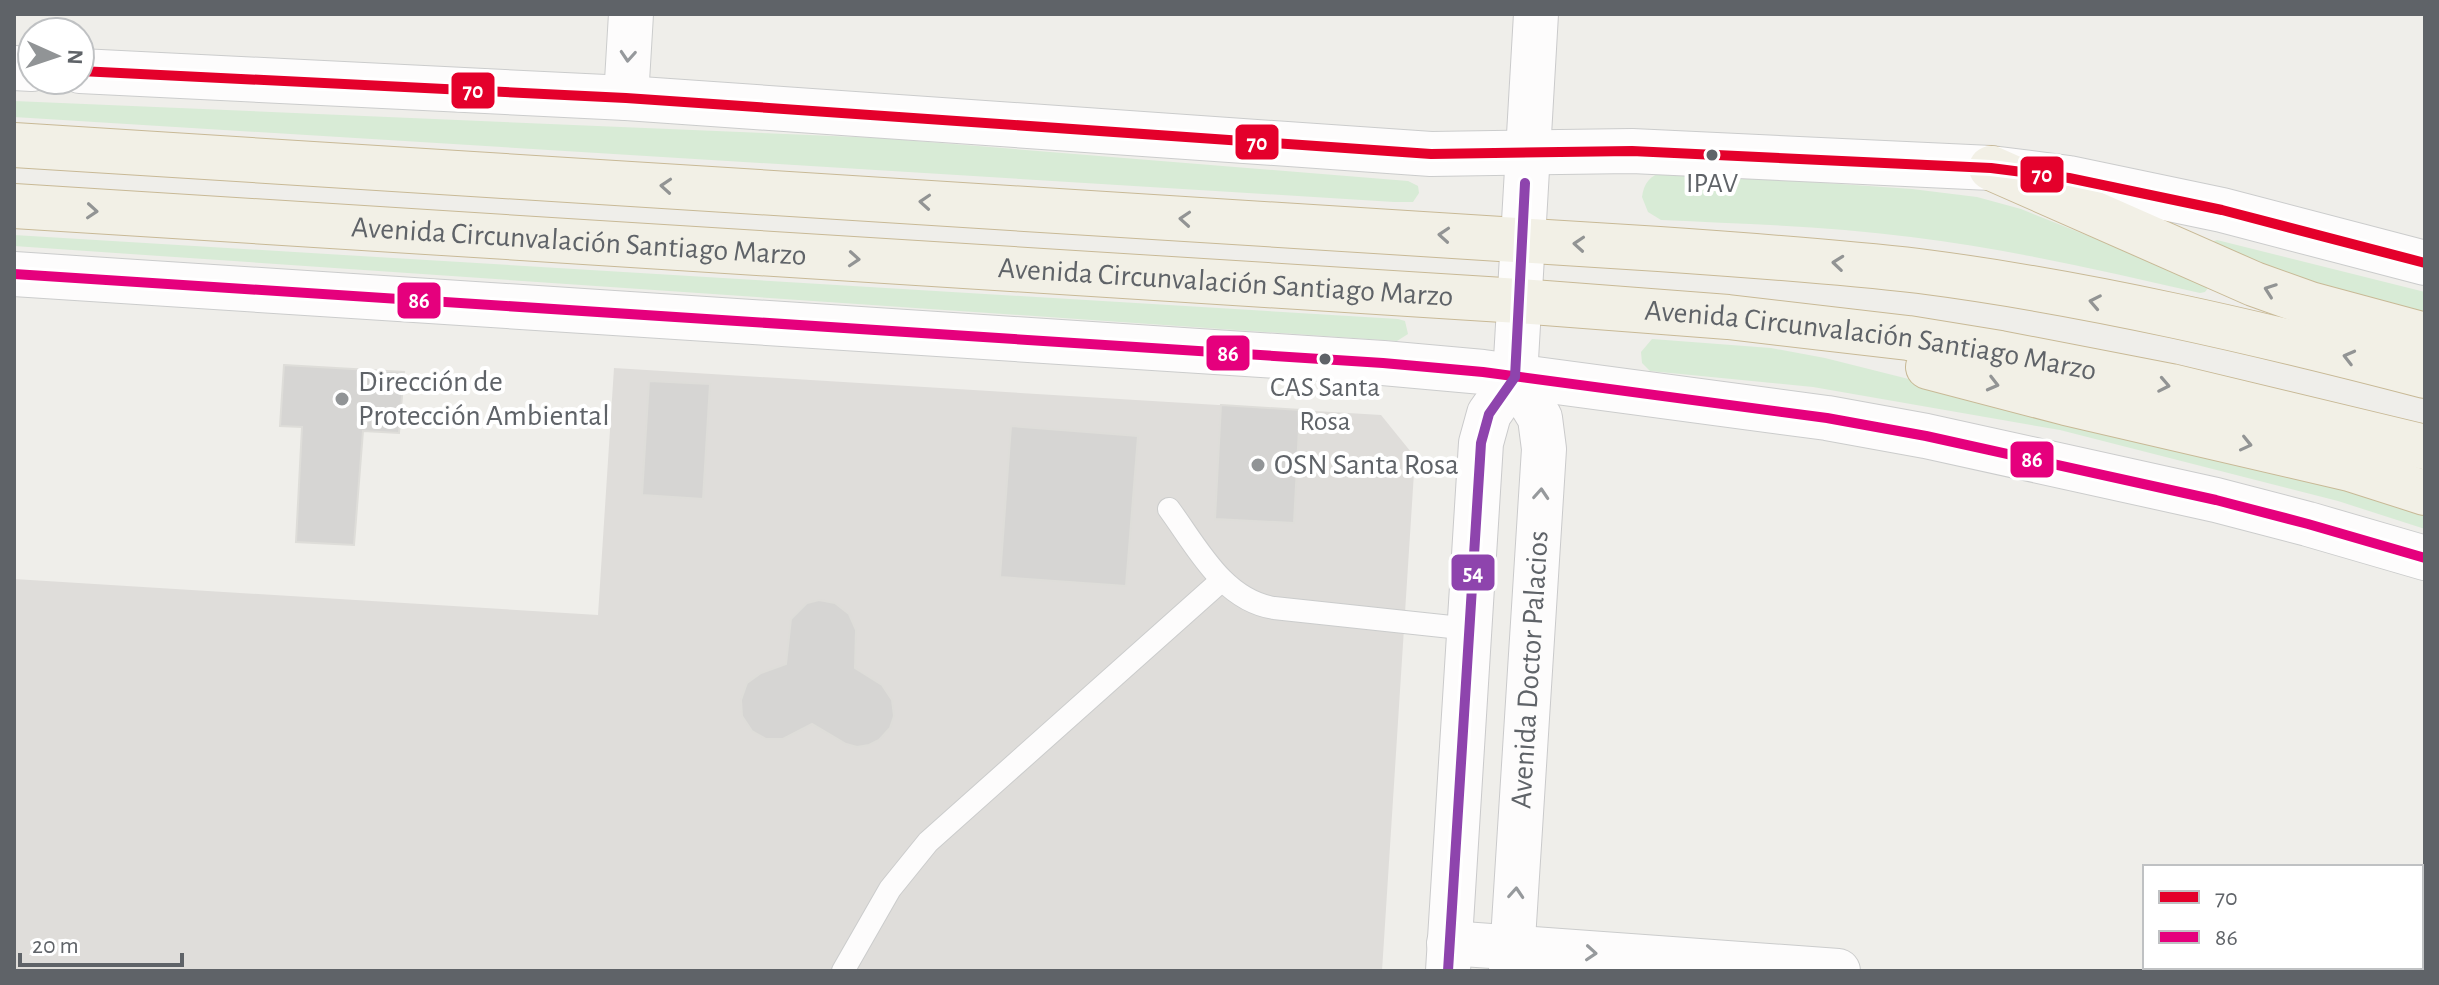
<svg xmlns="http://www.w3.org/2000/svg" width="2439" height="985" font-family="'Alegreya Sans',sans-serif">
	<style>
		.industrial { fill: #dfddda }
		.green { fill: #d8ebd6 }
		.building { fill: #d6d5d3; stroke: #deddd9; stroke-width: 2 }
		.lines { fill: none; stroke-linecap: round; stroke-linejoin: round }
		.service-casing { stroke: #cbcccc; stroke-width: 24 }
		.minor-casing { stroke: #cbcccc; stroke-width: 46 }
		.tertiary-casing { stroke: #cbcccc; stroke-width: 46 }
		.secondary-casing { stroke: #cacacb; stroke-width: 46 }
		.trunk-casing { stroke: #c8b996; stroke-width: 46 }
		.service { stroke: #fdfcfc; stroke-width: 22 }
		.minor { stroke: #fdfcfc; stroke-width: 44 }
		.tertiary { stroke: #fdfcfc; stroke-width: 44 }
		.secondary { stroke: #fdfcfc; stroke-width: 44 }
		.trunk { stroke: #f2f0e6; stroke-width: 44 }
		.bus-1-casing { stroke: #fff; stroke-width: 16 }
		.bus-2-casing { stroke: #fff; stroke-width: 16 }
		.bus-3-casing { stroke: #fff; stroke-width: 16 }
		.bus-1 { stroke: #e4002b; stroke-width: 10 }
		.bus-2 { stroke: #e5007d; stroke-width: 10 }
		.bus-3 { stroke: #8e44ad; stroke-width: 10 }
		.oneway { stroke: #96999c }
		.oneway2 { stroke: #929494 }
		.bus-dot { fill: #5f6368; stroke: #fff; stroke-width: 3 }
		.poi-dot { fill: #919496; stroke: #fff; stroke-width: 3 }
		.labels { text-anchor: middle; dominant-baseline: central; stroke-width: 8; stroke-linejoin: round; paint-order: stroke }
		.bus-label { font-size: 28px; fill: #5f6368; stroke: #fff }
		.street-label { font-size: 30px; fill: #5f6368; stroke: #fff }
		.poi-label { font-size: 30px; fill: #5f6368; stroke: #fff; text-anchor: start }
		.line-badge { stroke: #fff; stroke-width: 3 }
		.badge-label { font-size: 22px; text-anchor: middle; font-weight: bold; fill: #fff }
	</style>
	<rect width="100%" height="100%" fill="#efeeea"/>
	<!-- industrial -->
	<path class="industrial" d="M 614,368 L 1381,415 L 1415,457 L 1382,971 L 14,971 L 14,579 L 598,615 Z"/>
	<!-- green -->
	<g class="green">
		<path d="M 14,101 L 879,138 L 1408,181 L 1418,186 L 1419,193 L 1413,202 L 1394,202 L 14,117 Z"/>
		<path d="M 1664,172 L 1912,189 L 1977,197 L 2021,209 L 2204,282 L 2208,288 L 2205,292 L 2200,293 C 2104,271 2009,249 1911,237 C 1828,226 1744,224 1661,220 L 1648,212 L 1642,197 C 1644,183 1650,175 1664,172 Z"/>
		<path d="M 14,235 L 1398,319 L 1405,321 L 1408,334 L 1397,341 L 14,246 Z"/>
		<path d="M 2217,240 L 2425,292 L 2425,321 L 2345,300 L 2211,242 Z"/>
		<path d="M 1652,339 L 1771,348 L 1825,358 L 2394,501 L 2425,516 L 2425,529 L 2338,501 L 2060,430 L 1813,387 L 1650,371 L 1642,363 L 1641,352 Z"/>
	</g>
	<!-- building -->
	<g class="building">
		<path d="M 284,365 L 404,372 L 399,433 L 363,431 L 354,545 L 296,542 L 302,427 L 280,426 Z"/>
		<path d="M 649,381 L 710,384 L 703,499 L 642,495 Z"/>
		<path d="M 1221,405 L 1300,410 L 1294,523 L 1215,519 Z"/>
		<path d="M 1011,426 L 1138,436 L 1126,586 L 1000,577 Z"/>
		<path d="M 819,600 L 835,603 L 849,614 L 856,630 L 855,668 L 882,685 L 892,700 L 894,716 L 890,728 L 879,740 L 869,745 L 857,747 L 846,744 L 812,724 L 783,739 L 766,739 L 752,731 L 742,716 L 741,700 L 747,683 L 761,673 L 786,664 L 791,619 L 807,603 Z"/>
	</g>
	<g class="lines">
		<!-- service casing -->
		<g class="service-casing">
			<g id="service">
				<path d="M 1169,509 C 1197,547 1223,600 1274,608 L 1470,629"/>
				<path d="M 843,971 L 890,889 L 928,842 L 1222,580"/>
			</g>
		</g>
		<!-- minor casing -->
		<g class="minor-casing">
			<g id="minor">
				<path d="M 626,98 L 631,14"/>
				<path d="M 1449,943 L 1838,971"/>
			</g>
		</g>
		<!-- tertiary casing -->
		<g class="tertiary-casing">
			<g id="tertiary">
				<path d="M 14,68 L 32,69"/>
				<path d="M 80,71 L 626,98 L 1431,154 L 1632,151 L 1991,168 L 2069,178 L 2222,210 L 2425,263"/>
				<path d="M 14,274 L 1383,363 L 1483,372 L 1827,418 L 1926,436 L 2216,500 L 2308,524 L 2425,558"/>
			</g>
		</g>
		<!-- secondary casing -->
		<g class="secondary-casing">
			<g id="secondary">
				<path d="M 1448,971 L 1481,443 L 1489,414 L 1515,377 L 1536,14"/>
				<path id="s1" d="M 1511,971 L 1544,449 L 1540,418 L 1515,377"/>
			</g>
		</g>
		<!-- trunk casing -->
		<g class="trunk-casing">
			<g id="trunk">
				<path d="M 14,145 L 1659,249 C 1746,255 1833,261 1919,271 C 2089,293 2260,333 2425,376"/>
				<path d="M 1991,168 L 2254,284 L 2310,304 L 2425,335"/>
				<path id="s2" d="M 14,206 L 1519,301 L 1728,317 L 1908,338 L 2000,353 L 2171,386 L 2425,447"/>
				<path d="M 1928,367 L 2066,403 L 2350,469 L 2425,493"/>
			</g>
		</g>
		<!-- service -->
		<use href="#service" class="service"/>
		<!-- minor -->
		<use href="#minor" class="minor"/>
		<!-- tertiary -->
		<use href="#tertiary" class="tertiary"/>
		<!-- secondary -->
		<use href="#secondary" class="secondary"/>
		<!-- trunk -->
		<use href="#trunk" class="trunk"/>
		<!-- bus-1 casing -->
		<g class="bus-1-casing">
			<path id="bus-1" d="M 80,71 L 626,98 L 1431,154 L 1632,151 L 1991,168 L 2069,178 L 2222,210 L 2425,263"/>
		</g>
		<!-- bus-2 casing -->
		<g class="bus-2-casing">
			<path id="bus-2" d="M 14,274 L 1383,363 L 1483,372 L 1827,418 L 1926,436 L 2216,500 L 2308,524 L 2425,558"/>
		</g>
		<!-- bus-3 casing -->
		<g class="bus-3-casing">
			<path id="bus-3" d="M 1448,971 L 1481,443 L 1489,414 L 1515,377 L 1525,183"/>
		</g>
		<!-- bus-1 -->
		<use href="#bus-1" class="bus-1"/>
		<!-- bus-2 -->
		<use href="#bus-2" class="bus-2"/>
		<!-- bus-3 -->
		<use href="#bus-3" class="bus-3"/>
	</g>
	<!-- one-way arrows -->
	<defs><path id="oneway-chevron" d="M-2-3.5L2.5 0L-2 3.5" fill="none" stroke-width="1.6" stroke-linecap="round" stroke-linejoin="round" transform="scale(2)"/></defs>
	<g class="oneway">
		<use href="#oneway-chevron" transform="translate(628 56) rotate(94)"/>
		<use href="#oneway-chevron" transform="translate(1541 494) rotate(-86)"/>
		<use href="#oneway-chevron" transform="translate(1516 893) rotate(-86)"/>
		<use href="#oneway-chevron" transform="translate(1591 953) rotate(4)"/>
	</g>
	<g class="oneway2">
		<use href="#oneway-chevron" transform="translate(666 186) rotate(-176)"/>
		<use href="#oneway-chevron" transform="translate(925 202) rotate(-176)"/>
		<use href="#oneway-chevron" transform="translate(92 211) rotate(4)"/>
		<use href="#oneway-chevron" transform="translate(1185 219) rotate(-176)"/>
		<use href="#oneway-chevron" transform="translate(1444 235) rotate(-176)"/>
		<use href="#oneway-chevron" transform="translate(1579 244) rotate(-176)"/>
		<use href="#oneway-chevron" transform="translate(854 259) rotate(4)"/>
		<use href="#oneway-chevron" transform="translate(1838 263) rotate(-174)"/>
		<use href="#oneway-chevron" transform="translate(2270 290) rotate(-160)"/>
		<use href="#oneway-chevron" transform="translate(2095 302) rotate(-169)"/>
		<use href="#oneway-chevron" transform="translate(2349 357) rotate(-166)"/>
		<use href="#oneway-chevron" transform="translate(1993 384) rotate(14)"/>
		<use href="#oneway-chevron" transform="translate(2164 385) rotate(11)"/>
		<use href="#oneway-chevron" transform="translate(2246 444) rotate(13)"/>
	</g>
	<!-- markers -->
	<g class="bus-dot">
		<circle cx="1712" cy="155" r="7"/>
		<circle cx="1325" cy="359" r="7"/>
	</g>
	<g class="poi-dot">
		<circle cx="342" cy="399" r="8"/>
		<circle cx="1258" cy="465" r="8"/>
	</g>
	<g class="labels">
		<!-- bus labels -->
		<g class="bus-label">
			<text x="1712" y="184">IPAV</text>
			<text x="1325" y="388">CAS Santa<tspan x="1325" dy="34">Rosa</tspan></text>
		</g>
		<!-- street labels -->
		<g class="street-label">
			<text stroke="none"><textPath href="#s2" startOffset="566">Avenida Circunvalación Santiago Marzo</textPath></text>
			<text stroke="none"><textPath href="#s2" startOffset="1214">Avenida Circunvalación Santiago Marzo</textPath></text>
			<text stroke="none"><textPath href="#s2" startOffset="1862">Avenida Circunvalación Santiago Marzo</textPath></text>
			<text stroke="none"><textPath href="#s1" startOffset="302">Avenida Doctor Palacios</textPath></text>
		</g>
		<!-- poi labels -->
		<g class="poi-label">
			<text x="358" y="382">Dirección de<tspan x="358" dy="34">Protección Ambiental</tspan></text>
			<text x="1274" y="465">OSN Santa Rosa</text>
		</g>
	</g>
	<g class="line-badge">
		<rect x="450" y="71" width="46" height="39" rx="8" fill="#e4002b"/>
		<rect x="1234" y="123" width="46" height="38" rx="8" fill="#e4002b"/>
		<rect x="2019" y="155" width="46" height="39" rx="8" fill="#e4002b"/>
		<rect x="396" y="281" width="46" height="39" rx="8" fill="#e5007d"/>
		<rect x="1205" y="334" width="46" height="38" rx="8" fill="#e5007d"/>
		<rect x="2009" y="440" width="46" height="39" rx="8" fill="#e5007d"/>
		<rect x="1450" y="553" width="46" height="39" rx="8" fill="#8e44ad"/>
	</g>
	<g class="badge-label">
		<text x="473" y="98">70</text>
		<text x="1257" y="150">70</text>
		<text x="2042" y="182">70</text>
		<text x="419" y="308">86</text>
		<text x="1228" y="361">86</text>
		<text x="2032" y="467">86</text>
		<text x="1473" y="580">54</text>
	</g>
	<!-- border -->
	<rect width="2439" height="985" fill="none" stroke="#5f6368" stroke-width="32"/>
	<!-- legend -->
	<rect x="2143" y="865" width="280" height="104" fill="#ffffff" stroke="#bfc1c3" stroke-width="2"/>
	<rect x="2159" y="891" width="40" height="12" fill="#e4002b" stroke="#bfc1c3" stroke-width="2"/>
	<text x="2215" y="905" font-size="24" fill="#5f6368">70</text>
	<rect x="2159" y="931" width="40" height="12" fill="#e5007d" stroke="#bfc1c3" stroke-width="2"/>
	<text x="2215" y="945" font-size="24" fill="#5f6368">86</text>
	<!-- north arrow -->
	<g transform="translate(56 56) rotate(93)"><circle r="38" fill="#ffffff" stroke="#bfc1c3" stroke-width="2"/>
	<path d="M0-6L14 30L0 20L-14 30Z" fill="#919496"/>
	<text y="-12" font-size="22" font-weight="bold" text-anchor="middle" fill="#5f6368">N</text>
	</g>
	<!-- scale -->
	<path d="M20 953v12h162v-12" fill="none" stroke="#5f6368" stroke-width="4"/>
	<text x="32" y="953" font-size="24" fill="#5f6368" stroke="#ffffff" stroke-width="6" paint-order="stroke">20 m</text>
</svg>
